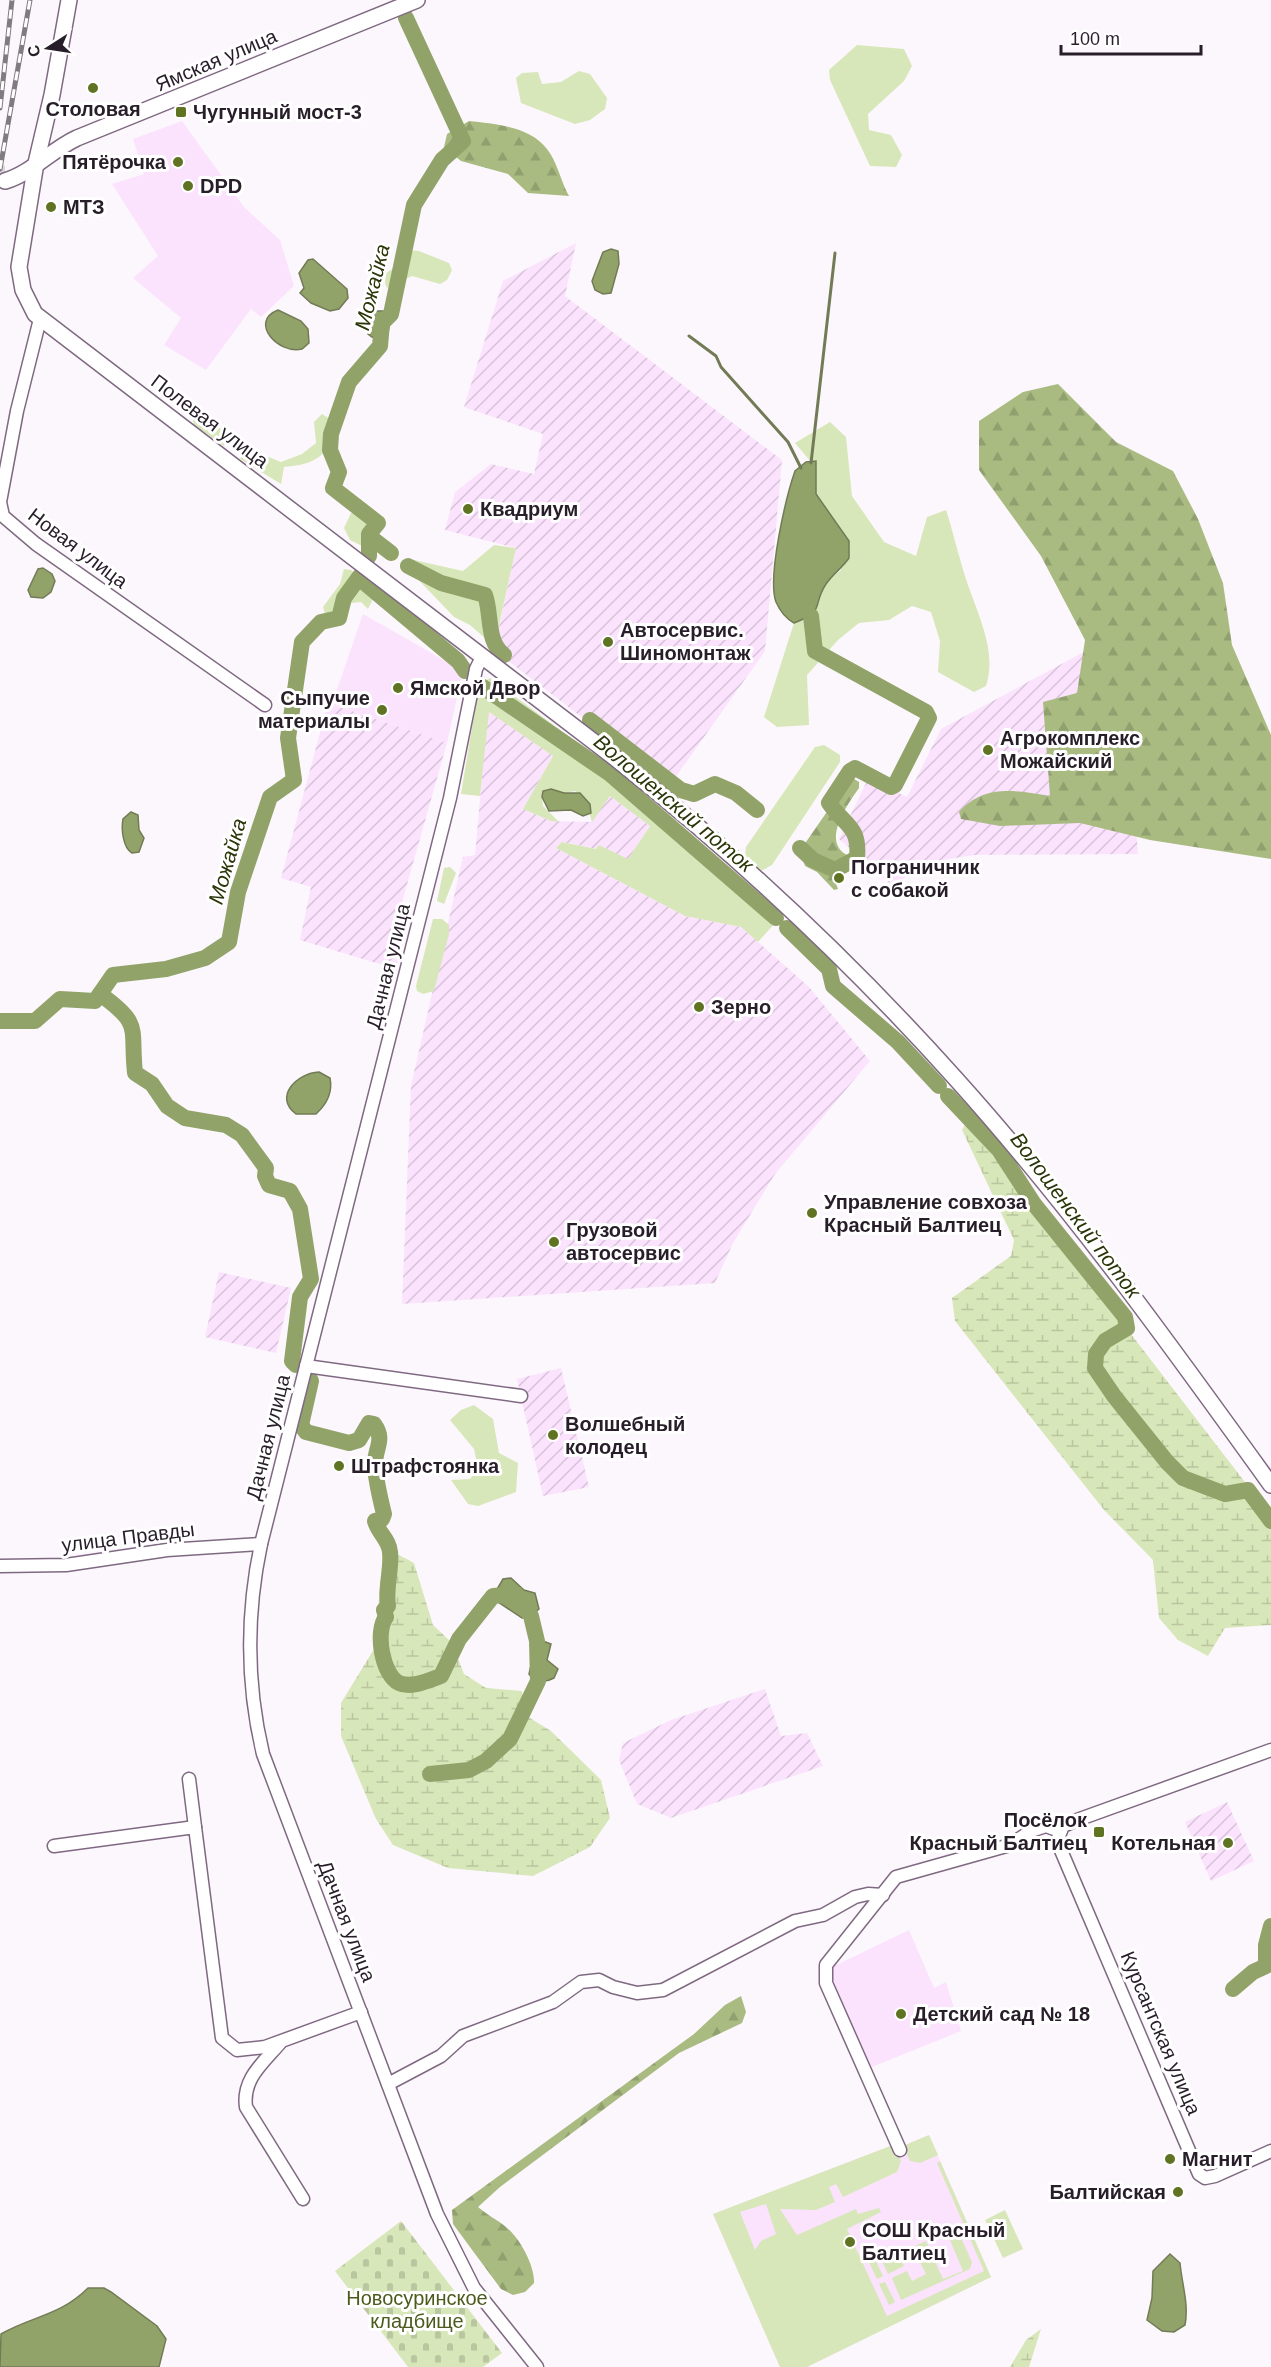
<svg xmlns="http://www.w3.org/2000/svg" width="1271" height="2367" font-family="Arial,sans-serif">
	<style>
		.built { fill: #fbe3fe }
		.industrial { fill: url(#industrial-furrows) }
		.green { fill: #d8e7b9; fill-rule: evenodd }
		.forest { fill: url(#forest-firs) }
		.wetland { fill: url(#wetland-marsh) }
		.cemetery { fill: url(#cemetery-stones) }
		.water { fill: #92a36a; stroke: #727b56; stroke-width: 1.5 }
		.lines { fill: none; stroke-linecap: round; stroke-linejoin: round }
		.stream { stroke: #727b56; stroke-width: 3 }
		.river { stroke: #92a36a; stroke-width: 16 }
		.major-tunnel { stroke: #dcd6dc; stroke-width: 15; stroke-dasharray: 15 8; stroke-linecap: butt }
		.minor-casing { stroke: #7f6982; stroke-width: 15 }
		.major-casing { stroke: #7f6982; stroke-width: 18 }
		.minor { stroke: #fff; stroke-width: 12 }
		.major { stroke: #fff; stroke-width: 15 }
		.rail-casing { stroke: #817a82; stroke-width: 5 }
		.rail { stroke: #fff; stroke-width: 3; stroke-dasharray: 9; stroke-linecap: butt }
		.poi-dot { fill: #5f7323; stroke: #fff; stroke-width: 2 }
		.labels { text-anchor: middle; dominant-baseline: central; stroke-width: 6; stroke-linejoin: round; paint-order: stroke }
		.street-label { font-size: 20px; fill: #271e29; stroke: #fff }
		.poi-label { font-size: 20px; font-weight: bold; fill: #271e29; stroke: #fff; text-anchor: start }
		.park-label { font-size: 20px; fill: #4c5b1d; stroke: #fff }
		.water-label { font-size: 21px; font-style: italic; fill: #2a3508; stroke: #fff }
	</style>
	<defs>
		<pattern id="industrial-furrows" width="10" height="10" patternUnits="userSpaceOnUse" patternTransform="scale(1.5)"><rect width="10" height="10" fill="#fbe3fe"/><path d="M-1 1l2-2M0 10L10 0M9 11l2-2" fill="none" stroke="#d7c2da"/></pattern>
		<pattern id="forest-firs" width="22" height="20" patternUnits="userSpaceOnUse" patternTransform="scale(1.5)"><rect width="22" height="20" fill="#a9bb81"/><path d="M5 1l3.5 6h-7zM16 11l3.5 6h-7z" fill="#91a06f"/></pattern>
		<pattern id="wetland-marsh" width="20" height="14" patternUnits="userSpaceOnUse" patternTransform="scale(1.5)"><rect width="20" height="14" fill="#d8e7b9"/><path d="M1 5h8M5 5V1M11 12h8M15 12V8" fill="none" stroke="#b9c69f"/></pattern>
		<pattern id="cemetery-stones" width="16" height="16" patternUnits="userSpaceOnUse" patternTransform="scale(1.5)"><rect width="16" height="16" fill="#d8e7b9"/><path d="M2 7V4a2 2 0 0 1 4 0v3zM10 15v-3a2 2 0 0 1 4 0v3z" fill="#b9c69f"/></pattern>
	</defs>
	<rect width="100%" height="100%" fill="#fcf7fc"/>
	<!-- built -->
	<g class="built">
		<path d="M 182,121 L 244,207 L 280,240 L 294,286 L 261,317 L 251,309 L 206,370 L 164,345 L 181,318 L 133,278 L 158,256 L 112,184 L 144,174 L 133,139 Z"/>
		<path d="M 363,614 L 463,671 L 447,743 L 332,704 Z"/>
		<path d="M 909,1930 L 934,1988 L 946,1982 L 961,2031 L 872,2067 L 839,1997 L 830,1968 Z"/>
		<path d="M 929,2135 L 991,2277 L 807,2367 L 780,2367 L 713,2214 L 893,2145 L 903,2146 Z"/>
	</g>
	<!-- industrial -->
	<g class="industrial">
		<path d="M 576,243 L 565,296 L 782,460 L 765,651 L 670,785 L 494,650 L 516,548 L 445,530 L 455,492 L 491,464 L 534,474 L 543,434 L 464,407 L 503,281 Z"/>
		<path d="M 1093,647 L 1133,785 L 1138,854 L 974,855 L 919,864 L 894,887 L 839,839 L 868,779 L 907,797 L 941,729 Z"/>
		<path d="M 328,703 L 447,743 L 399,913 L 409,917 L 396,969 L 300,940 L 311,887 L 281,878 Z"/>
		<path d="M 488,711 L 553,756 L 523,809 L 551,821 L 591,822 L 610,796 L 650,826 L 628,860 L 599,845 L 597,849 L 563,842 L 556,848 L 685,916 L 741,927 L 809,987 L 870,1061 L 775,1174 L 733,1243 L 715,1283 L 402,1304 L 411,1086 L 463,857 L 475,855 Z"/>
		<path d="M 219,1272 L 291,1288 L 276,1353 L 205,1337 Z"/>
		<path d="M 561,1368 L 589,1487 L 543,1496 L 517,1379 Z"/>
		<path d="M 765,1689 L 781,1736 L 807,1733 L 823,1766 L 671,1818 L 637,1804 L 619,1760 L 623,1743 L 671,1720 Z"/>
		<path d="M 1227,1802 L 1254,1861 L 1211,1881 L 1185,1822 Z"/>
	</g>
	<!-- green -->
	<g class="green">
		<path d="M 857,45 L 904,49 L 912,66 L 904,81 L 868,114 L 869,130 L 891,135 L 902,155 L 896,167 L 870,166 L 830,80 L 829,70 Z"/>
		<path d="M 579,71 L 590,74 L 607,98 L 605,109 L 590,120 L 575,124 L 521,103 L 516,78 L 522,73 L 538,72 L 542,84 L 561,82 Z"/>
		<path d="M 408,250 L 419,251 L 449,263 L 452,270 L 447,280 L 440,284 L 412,276 L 387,288 L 385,283 L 386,273 L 396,267 Z"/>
		<path d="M 322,414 L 341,426 C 324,456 319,464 284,467 L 281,484 L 240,459 L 247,448 L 281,462 L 302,454 L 316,443 L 314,422 Z"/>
		<path d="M 192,417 L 229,432 L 228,441 L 224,446 L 194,425 Z"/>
		<path d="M 830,422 L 846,437 L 852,496 L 884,542 L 916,556 L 927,517 L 946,510 C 955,538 961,568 972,596 C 982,624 996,655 986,686 L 974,692 L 938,672 L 940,641 L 931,612 L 912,606 L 889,620 L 859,623 L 838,640 L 807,675 L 809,725 L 777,727 L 764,717 L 794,623 C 827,609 811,605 826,583 C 830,578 837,574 841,570 L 827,513 L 816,494 L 816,461 L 811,462 L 795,443 Z"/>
		<path d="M 359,512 L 369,523 L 368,542 L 364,547 L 350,540 L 344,528 L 351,513 Z"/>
		<path d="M 494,545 L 516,548 L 497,634 L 487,640 L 470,625 L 454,617 L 409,570 L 409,562 L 414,560 L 463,571 Z"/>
		<path d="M 344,569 L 351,570 L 374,597 L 368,609 L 361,602 L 352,603 L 326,617 L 323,607 L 340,584 Z"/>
		<path d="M 490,678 C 590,751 691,827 778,916 L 777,921 L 758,942 L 741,927 L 685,916 L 556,848 L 562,842 L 596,849 L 599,845 L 628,859 L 650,826 L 610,796 L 592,822 L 585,798 L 575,791 L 542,797 L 543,806 L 559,822 L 551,821 L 523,809 L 553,756 L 489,712 L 480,796 L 461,794 L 479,685 Z"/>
		<path d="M 824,745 L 840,755 L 840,762 L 772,865 L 761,871 L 745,857 L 746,847 L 815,747 Z"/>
		<path d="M 450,867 L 456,873 L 444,904 L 437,901 L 444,868 Z"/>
		<path d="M 433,919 L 442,919 L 449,925 L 449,934 L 434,991 L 423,994 L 417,991 L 416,986 Z"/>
		<path d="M 474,1405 L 493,1419 L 499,1453 L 518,1463 L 516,1492 L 478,1506 L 468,1504 L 451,1480 L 470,1479 L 478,1468 L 474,1449 L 450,1420 L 461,1410 Z"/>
		<path d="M 929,2135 L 938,2155 L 920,2163 L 910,2161 L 903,2146 Z"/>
		<path d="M 893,2145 L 901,2161 L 897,2172 L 843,2197 L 836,2184 L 829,2187 L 835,2202 L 816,2210 L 780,2209 L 797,2235 L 856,2209 L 858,2214 L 879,2208 L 881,2212 L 847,2229 L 887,2316 L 984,2271 L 937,2163 L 940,2161 L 991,2277 L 807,2367 L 780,2367 L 713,2214 ZM 766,2204 L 776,2234 L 761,2241 L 755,2250 L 740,2212 Z"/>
		<path d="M 1005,2210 L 1023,2249 L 1003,2258 L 985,2220 Z"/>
		<path d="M 957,2229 L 972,2262 L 970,2269 L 901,2300 L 892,2278 L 907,2271 L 912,2281 L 926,2274 L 918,2258 L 908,2257 L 906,2254 L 915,2250 L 913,2247 L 926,2241 L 943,2279 L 963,2271 L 947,2233 Z"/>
		<path d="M 882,2248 L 889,2262 L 899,2257 L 904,2266 L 888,2274 L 877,2250 Z"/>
		<path d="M 872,2253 L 883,2276 L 877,2279 L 866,2256 Z"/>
		<path d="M 885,2282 L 895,2302 L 889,2305 L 879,2284 Z"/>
	</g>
	<!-- forest -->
	<g class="forest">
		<path d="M 469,121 C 495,124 530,126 547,149 C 557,161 561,182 569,196 L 528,193 L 508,174 L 461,161 L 444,147 L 447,134 Z"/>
		<path d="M 1058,384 L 1116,442 L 1173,471 L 1198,519 L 1223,583 L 1232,645 L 1271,735 L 1271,859 L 1150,840 L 1080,823 L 1000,826 L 961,819 L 959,812 C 985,783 1017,791 1050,796 L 1043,702 L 1077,693 L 1085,640 L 1041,556 L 979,470 L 979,421 L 1023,392 Z"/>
		<path d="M 851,777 L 859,782 L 859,788 C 847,805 820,843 849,856 L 846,870 L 834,878 L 838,889 L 834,890 L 817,872 L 805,866 L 801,854 L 806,842 Z"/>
		<path d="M 741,1996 L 746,2012 L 742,2023 L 679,2053 L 500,2187 L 478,2207 C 487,2215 498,2220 506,2227 C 520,2238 535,2266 534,2283 L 525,2292 L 513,2295 L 501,2289 L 453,2224 L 452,2210 L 694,2034 L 725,2005 Z"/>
	</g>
	<!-- wetland -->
	<g class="wetland">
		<path d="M 967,1121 L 1271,1516 L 1271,1625 L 1225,1628 L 1208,1656 L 1178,1640 L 1159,1618 L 1153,1560 L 1104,1510 L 955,1321 L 952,1298 L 1011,1256 L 1014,1240 L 962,1130 Z"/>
		<path d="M 384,1547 L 414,1563 L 433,1625 L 452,1643 L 464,1674 L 486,1688 L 522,1691 L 525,1715 L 551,1731 L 601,1780 L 610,1818 L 590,1847 L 533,1876 L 448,1868 L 393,1845 L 376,1819 L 341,1736 L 341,1703 L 374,1649 Z"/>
		<path d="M 1041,2329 L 1029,2367 L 1010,2367 L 1026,2340 Z"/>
	</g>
	<!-- cemetery -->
	<path class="cemetery" d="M 401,2221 L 502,2353 L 483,2367 L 408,2367 L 335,2271 Z"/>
	<!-- water -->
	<g class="water">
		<path d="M 611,249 L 618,251 L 619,264 L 611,293 L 603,294 L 595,290 L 592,281 L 603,252 Z"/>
		<path d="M 313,259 L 347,289 L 348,298 L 339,309 L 330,311 L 311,303 L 300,293 L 304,288 L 299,273 L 308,260 Z"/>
		<path d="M 278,310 L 301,321 L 308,329 L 309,343 L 302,349 C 279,355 248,322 278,310 Z"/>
		<path d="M 377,311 L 387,311 L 391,314 L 388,333 L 381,339 L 372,337 L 368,334 L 367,324 L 371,323 L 372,313 Z"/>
		<path d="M 816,461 L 816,494 L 849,541 L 849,558 C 842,568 832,575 826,584 C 811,607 827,610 794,623 C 785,618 780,611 776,602 C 767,577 786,497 795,471 L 806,462 Z"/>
		<path d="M 43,568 L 52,574 L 55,581 L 51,592 L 43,598 L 31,597 L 28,590 L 38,569 Z"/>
		<path d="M 551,789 L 564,793 L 580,793 L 590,804 L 591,813 L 583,816 L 571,810 L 549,811 L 542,797 L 543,791 Z"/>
		<path d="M 131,812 L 138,815 L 139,830 L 144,838 L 139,852 L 132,853 C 123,848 121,829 123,819 Z"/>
		<path d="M 319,1072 L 330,1078 C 333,1093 327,1104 316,1114 L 296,1114 C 273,1097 297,1073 319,1072 Z"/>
		<path d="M 511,1578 L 524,1590 L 535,1593 L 539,1609 L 529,1617 L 522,1618 L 495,1600 L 493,1596 L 503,1579 Z"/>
		<path d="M 540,1640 L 551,1644 L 547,1660 L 558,1669 L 554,1678 C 545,1683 535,1683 529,1674 L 533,1656 L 530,1645 Z"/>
		<path d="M 1170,2254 L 1180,2263 C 1182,2285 1189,2304 1185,2325 L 1174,2332 L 1162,2331 L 1147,2320 L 1152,2298 L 1153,2271 Z"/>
		<path d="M 88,2288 L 104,2288 L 111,2292 L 157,2326 L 166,2339 L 159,2367 L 0,2367 L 1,2334 C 32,2316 60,2316 88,2288 Z"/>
	</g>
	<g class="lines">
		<!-- stream -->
		<g class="stream">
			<path d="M 689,336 L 716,356 L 721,367 L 788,442 L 801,468"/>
			<path d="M 811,463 L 835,253"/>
		</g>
		<!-- river -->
		<g class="river">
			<path d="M 369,536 L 391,553"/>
			<path d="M 369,556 L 369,534 L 378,523 L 333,488 L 339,472 L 330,450 L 331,434 L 349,382 L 380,346 L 382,323 L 391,314 L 414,205 L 442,160 L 463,141 L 406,18"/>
			<path d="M 408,566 L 441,583 L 485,595 C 492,614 486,642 504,655"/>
			<path d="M 359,578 L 458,661 L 465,671"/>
			<path d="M 480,685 L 610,774 L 776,918"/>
			<path d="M 590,720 L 681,790 L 694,794 L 715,784 L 736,793 L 757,810"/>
			<path d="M 800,848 L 813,860 L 835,870 L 857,858 C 860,826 845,826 829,803 L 850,771 L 855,768 L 891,787 L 895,785 L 929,718 L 926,712 L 815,651 L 811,616"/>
			<path d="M 787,928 L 829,969 L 833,986 L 898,1042 L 939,1086"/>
			<path d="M 100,994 C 143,1025 130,1027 135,1073 L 152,1084 L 167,1106 L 185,1118 L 226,1125 L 242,1135 L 266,1168 L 265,1176 L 269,1185 L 290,1191 L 300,1209 L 311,1279 L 300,1297 L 292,1361 L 296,1365"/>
			<path d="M 0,1021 L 35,1021 L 60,999 L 95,1001 L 113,975 L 166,969 L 205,958 L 229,942 L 238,892 L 270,797 L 294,780 L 288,738 L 302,642 L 321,622 L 339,618 L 344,598 L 360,576"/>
			<path d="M 948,1096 L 999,1150 L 1034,1204 L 1125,1317 L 1127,1328 L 1105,1341 L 1096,1354 L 1095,1368 L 1114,1396 L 1167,1462 L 1183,1478 L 1225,1494 L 1248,1490 L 1271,1521"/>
			<path d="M 308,1375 L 311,1381 L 301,1425 L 306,1432 L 349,1443 L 359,1440 L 369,1423 L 374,1424 C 386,1440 374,1449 375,1466 C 376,1482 380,1498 384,1514 L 382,1519 L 375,1521 C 378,1533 389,1539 390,1552 C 392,1570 385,1588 388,1606 L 384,1610 L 386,1617 C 375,1631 382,1675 399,1683 C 411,1689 429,1680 441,1676 L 459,1639 L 493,1596 L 516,1594 L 531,1616 L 537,1641 L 538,1681 L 510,1739 L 486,1761 L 469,1770 L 430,1774"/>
			<path d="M 1233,1989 L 1253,1972 L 1266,1966 L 1266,1945 L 1271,1926"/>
		</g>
		<!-- major-tunnel -->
		<path class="major-tunnel" d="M 0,173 L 5,173"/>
		<!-- minor casing -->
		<g class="minor-casing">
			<g id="minor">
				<path d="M 40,319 L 17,411 L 0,502 L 3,516 L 36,544 L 265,705"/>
				<path d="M 482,657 L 476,669 L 450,798 L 261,1544 C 246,1615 246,1683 263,1754 L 437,2214 L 474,2288 L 537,2367"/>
				<path d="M 306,1366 L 521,1396"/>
				<path d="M 0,1566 L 66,1565 L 167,1550 L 261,1544"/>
				<path d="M 1271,1750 L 1077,1820 L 1063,1826 L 1057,1841 L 1199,2174 L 1205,2178 L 1215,2176 L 1271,2151"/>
				<path d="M 189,1779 L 195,1827"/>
				<path d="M 54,1846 L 195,1827 L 222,2038 L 237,2050 L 265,2047 L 361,2012"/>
				<path d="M 280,2043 C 263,2063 242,2079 246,2107 L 303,2199"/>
				<path d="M 388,2084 L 441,2056 L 463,2036 L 553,2002 L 581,1982 L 599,1980 L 613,1987 L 637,1993 L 663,1990 L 795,1921 L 823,1915 L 855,1897 L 868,1894 L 883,1895"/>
				<path d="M 900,2150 L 826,1983 L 826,1965 L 896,1877 L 1010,1845 L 1031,1831 L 1046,1826 L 1060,1831"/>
			</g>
		</g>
		<!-- major casing -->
		<g class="major-casing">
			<g id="major">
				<path d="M 69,0 L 52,95 L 36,163 L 19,267 L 23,290 L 35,314 L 615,758 C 737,855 853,964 956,1079 C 1071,1207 1171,1346 1271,1485"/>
				<path d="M 5,181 C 32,173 51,150 77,138 L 417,0"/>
			</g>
		</g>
		<!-- minor -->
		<use href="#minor" class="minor"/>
		<!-- major -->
		<use href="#major" class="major"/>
		<!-- rail casing -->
		<g class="rail-casing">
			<g id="rail">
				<path d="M 0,108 L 12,0"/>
				<path d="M 0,169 L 30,0"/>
			</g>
		</g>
		<!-- rail -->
		<use href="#rail" class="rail"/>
	</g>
	<!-- markers -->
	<g class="poi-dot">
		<circle cx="93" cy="88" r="6"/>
		<rect x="175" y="106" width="12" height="12" rx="3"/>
		<circle cx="178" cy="162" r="6"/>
		<circle cx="188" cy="186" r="6"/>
		<circle cx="51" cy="207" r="6"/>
		<circle cx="468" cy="509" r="6"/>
		<circle cx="608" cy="642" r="6"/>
		<circle cx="398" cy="688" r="6"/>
		<circle cx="382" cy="710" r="6"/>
		<circle cx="988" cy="750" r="6"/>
		<circle cx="839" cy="878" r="6"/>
		<circle cx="699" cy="1007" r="6"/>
		<circle cx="812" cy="1213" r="6"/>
		<circle cx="554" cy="1242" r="6"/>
		<circle cx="553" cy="1435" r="6"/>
		<circle cx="339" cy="1466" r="6"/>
		<rect x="1093" y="1826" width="12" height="12" rx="3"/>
		<circle cx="1228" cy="1843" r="6"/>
		<circle cx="901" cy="2014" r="6"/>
		<circle cx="1170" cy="2159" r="6"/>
		<circle cx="1178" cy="2192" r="6"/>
		<circle cx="850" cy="2242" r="6"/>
	</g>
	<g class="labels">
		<!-- street labels -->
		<g class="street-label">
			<text transform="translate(216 60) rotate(-23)">Ямская улица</text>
			<text transform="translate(210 421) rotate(37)">Полевая улица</text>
			<text transform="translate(78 548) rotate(37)">Новая улица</text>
			<text transform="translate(388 966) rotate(-76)">Дачная улица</text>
			<text transform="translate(268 1437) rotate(-76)">Дачная улица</text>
			<text transform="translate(128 1537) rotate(-7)">улица Правды</text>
			<text transform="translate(347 1921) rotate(69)">Дачная улица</text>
			<text transform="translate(1161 2033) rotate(67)">Курсантская улица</text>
		</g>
		<!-- poi labels -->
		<g class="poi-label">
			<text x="93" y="109" text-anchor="middle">Столовая</text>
			<text x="193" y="112">Чугунный мост-3</text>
			<text x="166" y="162" text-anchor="end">Пятёрочка</text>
			<text x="200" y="186">DPD</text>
			<text x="63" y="207">МТЗ</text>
			<text x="480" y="509">Квадриум</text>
			<text x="620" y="630">Автосервис.<tspan x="620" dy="23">Шиномонтаж</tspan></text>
			<text x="410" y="688">Ямской Двор</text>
			<text x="370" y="698" text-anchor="end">Сыпучие<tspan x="370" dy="23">материалы</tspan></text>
			<text x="1000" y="738">Агрокомплекс<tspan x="1000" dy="23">Можайский</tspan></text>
			<text x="851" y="867">Пограничник<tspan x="851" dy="23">с собакой</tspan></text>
			<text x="711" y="1007">Зерно</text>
			<text x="824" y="1202">Управление совхоза<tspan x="824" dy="23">Красный Балтиец</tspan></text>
			<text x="566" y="1230">Грузовой<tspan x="566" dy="23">автосервис</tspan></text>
			<text x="565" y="1424">Волшебный<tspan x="565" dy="23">колодец</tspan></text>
			<text x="351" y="1466">Штрафстоянка</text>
			<text x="1087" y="1820" text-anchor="end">Посёлок<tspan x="1087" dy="23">Красный Балтиец</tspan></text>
			<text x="1216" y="1843" text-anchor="end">Котельная</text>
			<text x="913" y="2014">Детский сад № 18</text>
			<text x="1182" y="2159">Магнит</text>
			<text x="1166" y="2192" text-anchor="end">Балтийская</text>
			<text x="862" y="2230">СОШ Красный<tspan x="862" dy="23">Балтиец</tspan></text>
		</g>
		<!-- park labels -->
		<g class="park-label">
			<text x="417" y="2298">Новосуринское<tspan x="417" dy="23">кладбище</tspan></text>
		</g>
		<!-- water labels -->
		<g class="water-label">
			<text transform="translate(372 287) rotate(-76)">Можайка</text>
			<text transform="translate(674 803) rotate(40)">Волошенский поток</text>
			<text transform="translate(227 861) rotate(-74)">Можайка</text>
			<text transform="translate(1076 1215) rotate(53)">Волошенский поток</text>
		</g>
	</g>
	<!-- north arrow -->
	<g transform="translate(48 48) rotate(258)" stroke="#ffffff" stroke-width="4.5" paint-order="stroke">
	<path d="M0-4.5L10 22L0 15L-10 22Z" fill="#271e29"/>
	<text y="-9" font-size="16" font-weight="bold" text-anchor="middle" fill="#271e29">С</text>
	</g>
	<!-- scale -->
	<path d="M1061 45v9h140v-9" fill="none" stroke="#271e29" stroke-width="3"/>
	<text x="1070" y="45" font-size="18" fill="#271e29" stroke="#ffffff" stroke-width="4.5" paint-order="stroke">100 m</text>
</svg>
